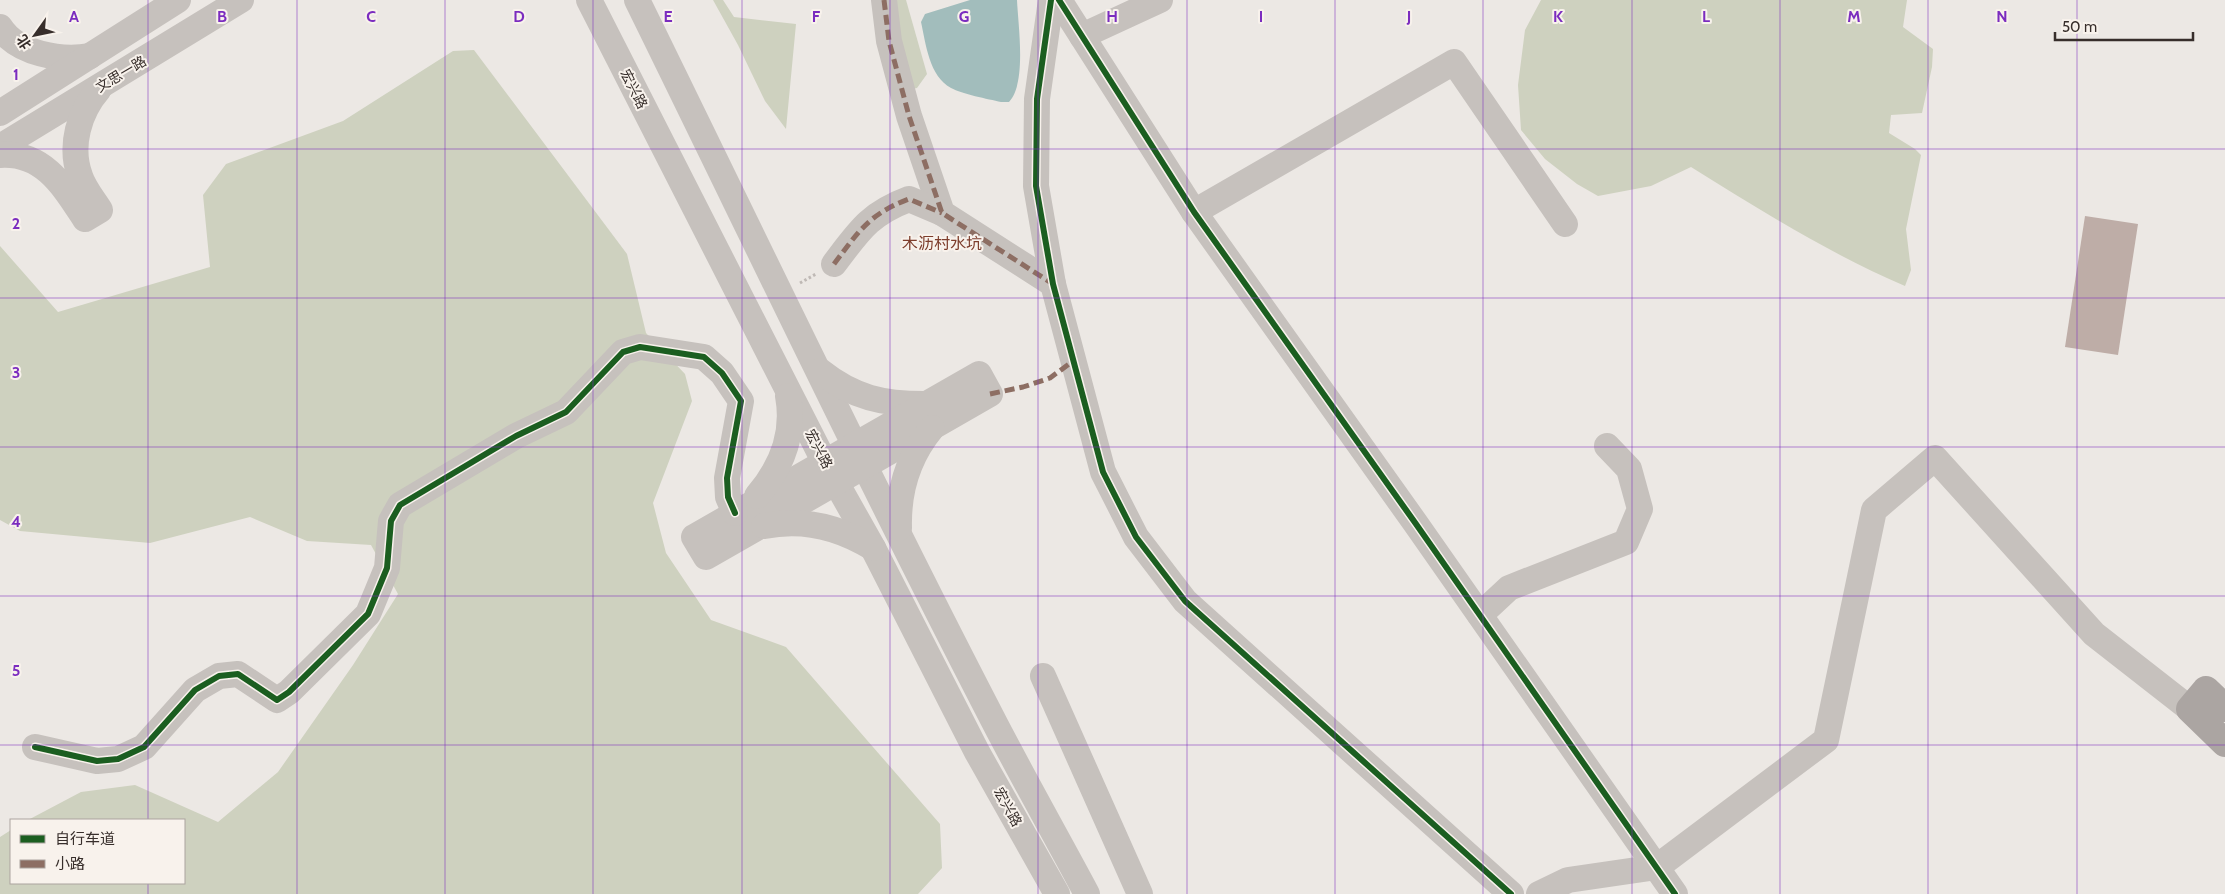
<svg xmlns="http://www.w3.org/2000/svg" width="2225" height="894" font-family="Cabin,'Noto Sans SC',sans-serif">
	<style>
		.green { fill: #ced1bf }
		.water { fill: #a2bdbc }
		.building { fill: #beada7 }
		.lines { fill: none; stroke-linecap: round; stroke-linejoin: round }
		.path { stroke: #bfb9b5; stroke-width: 3; stroke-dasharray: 2.5 2.5; stroke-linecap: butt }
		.minor { stroke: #c6c1bd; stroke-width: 26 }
		.major { stroke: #aba5a2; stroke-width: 28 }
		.quiet { stroke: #8d6e63; stroke-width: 5; stroke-dasharray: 10 5; stroke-linecap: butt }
		.cycleway-casing { stroke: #f8f2ec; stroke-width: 9 }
		.cycleway { stroke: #1b5e20; stroke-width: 6 }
		.grid { fill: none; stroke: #7b2cbf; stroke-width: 1; stroke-opacity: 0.55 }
		.labels { text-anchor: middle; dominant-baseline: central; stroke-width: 4; stroke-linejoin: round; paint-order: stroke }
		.street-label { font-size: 14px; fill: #372e2b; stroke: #f8f2ec }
		.quarter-label { font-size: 16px; fill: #7d3d2c; stroke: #f8f2ec }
		.grid-label { font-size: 16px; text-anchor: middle; font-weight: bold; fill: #7b2cbf; stroke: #f8f2ec; stroke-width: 4; stroke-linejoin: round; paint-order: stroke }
	</style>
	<rect width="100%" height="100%" fill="#ece8e4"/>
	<!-- green -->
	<g class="green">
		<path d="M 713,0 L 723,0 L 734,17 L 796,24 L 786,129 L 765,101 L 738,45 Z"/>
		<path d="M 876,0 L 906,0 L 927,74 L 917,88 L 896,92 Z"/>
		<path d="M 1541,0 L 1907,0 L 1903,27 L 1933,49 L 1932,67 L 1922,113 L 1891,115 L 1889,133 L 1915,149 L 1921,155 L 1906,229 L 1911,270 L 1905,286 C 1830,254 1760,210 1691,167 L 1651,186 L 1598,196 L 1577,184 L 1545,159 L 1521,130 L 1518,85 L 1525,30 Z"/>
		<path d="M 474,50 L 627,254 L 646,333 L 685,374 L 692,401 L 653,503 L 666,553 L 711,620 L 786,647 L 940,824 L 942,868 L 918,894 L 0,894 L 0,837 L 11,830 L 11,883 L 184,883 L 184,820 L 28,820 L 81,792 L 135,785 L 218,822 L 278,772 L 353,665 L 398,594 L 371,545 L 307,541 L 250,517 L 150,543 L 20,531 L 0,520 L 0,246 L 58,312 L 210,267 L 203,195 L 226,164 L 343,121 L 453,51 Z"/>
	</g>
	<!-- water -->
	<path class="water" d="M 970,0 L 1017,0 C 1018,25 1027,83 1009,102 L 1001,102 C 988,99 962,94 951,88 C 929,76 926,44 921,22 L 925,14 Z"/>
	<!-- building -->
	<path class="building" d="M 2085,216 L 2138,224 L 2118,355 L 2065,347 Z"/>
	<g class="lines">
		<!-- path -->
		<path class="path" d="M 800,283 L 816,274"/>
		<!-- minor -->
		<g class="minor">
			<path d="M 589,0 L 824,461 L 873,548 L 977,752 L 1057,894"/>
			<path d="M 637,0 C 753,236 866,474 987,708 C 1019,771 1054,832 1087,894"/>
			<path d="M 884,0 L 889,41 L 909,116 L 942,213 L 1053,284"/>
			<path d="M 1051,0 L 1037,99 L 1036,186 L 1053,284 L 1103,472 L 1136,537 L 1185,601 L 1511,894"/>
			<path d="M 1059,0 L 1194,212 L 1416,524 L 1675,894"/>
			<path d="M 0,27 C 17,54 61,61 90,56"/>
			<path d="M 1082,36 L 1160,0"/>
			<path d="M 0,113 L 178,0"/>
			<path d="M 0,147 L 241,0"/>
			<path d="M 0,155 C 44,152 64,187 85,219 L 100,210 C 93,199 84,188 80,176 C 69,146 79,112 99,89"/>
			<path d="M 1194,212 L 1454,62 L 1565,224"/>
			<path d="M 834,264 C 859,231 869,214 909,199 L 942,213"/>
			<path d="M 820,371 C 854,398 883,404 925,404"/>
			<path d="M 979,374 L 990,394 L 706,557 L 694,537 Z"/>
			<path d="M 757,496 C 781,468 795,434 788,396"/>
			<path d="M 764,526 C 803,518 839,527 873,548"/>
			<path d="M 899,528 C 898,491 908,457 932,428"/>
			<path d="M 1480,615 L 1509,588 L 1626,542 L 1640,509 L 1629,469 L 1607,446"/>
			<path d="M 1043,676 L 1140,894"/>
			<path d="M 35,747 L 97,761 L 118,759 L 144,747 L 195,690 L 219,676 L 238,674 L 277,700 L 289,692 L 368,614 L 387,568 L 391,521 L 400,505 L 516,436 L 566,412 L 623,352 L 640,347 L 704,357 L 722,373 L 741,401 L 727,478 L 728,497 L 735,513"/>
			<path d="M 1539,894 L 1568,880 L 1657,867 L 1826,740 L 1874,510 L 1935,458 L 2094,634 L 2190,709"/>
		</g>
		<!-- major -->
		<path class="major" d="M 2225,708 L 2206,690 L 2190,709 L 2225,743"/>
		<!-- quiet -->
		<g class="quiet">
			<path d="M 884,0 L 889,41 L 909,116 L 942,213 L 1053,284"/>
			<path d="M 834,264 C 859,231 869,214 909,199 L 942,213"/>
			<path d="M 990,394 L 1023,387 L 1050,378 L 1073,361"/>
		</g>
		<!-- cycleway casing -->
		<g class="cycleway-casing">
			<g id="cycleway">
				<path d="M 1051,0 L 1037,99 L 1036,186 L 1053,284 L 1103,472 L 1136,537 L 1185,601 L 1511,894"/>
				<path d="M 1059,0 L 1194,212 L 1416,524 L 1675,894"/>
				<path d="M 35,747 L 97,761 L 118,759 L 144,747 L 195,690 L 219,676 L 238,674 L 277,700 L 289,692 L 368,614 L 387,568 L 391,521 L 400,505 L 516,436 L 566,412 L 623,352 L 640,347 L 704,357 L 722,373 L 741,401 L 727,478 L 728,497 L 735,513"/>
			</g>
		</g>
		<!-- cycleway -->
		<use href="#cycleway" class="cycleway"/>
	</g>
	<!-- grid -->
	<path class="grid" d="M 148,0 L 148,820M 297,0 L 297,894M 445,0 L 445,894M 593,0 L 593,894M 742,0 L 742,894M 890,0 L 890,894M 1038,0 L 1038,894M 1187,0 L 1187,894M 1335,0 L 1335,894M 1483,0 L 1483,894M 1632,0 L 1632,894M 1780,0 L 1780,894M 1928,0 L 1928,894M 2077,0 L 2077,894M 0,149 L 2225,149M 0,298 L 2225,298M 0,447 L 2225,447M 0,596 L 2225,596M 0,745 L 2225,745M 148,883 L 148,894"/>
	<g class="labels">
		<!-- street labels -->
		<g class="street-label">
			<text transform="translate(121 74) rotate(-31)">文思一路</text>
			<text transform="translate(634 89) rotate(63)">宏兴路</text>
			<text transform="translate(819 449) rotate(62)">宏兴路</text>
			<text transform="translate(1008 807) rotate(61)">宏兴路</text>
		</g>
		<!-- quarter labels -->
		<g class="quarter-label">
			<text x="942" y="243">木沥村水坑</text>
		</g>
	</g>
	<g class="grid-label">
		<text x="74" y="22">A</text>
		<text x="222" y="22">B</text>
		<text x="371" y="22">C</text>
		<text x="519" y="22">D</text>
		<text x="668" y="22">E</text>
		<text x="816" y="22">F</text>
		<text x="964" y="22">G</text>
		<text x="1112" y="22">H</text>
		<text x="1261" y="22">I</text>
		<text x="1409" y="22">J</text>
		<text x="1558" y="22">K</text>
		<text x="1706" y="22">L</text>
		<text x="1854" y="22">M</text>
		<text x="2002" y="22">N</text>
		<text x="16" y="80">1</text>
		<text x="16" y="229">2</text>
		<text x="16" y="378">3</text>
		<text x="16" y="527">4</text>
		<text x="16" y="676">5</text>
	</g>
	<!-- legend -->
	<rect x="10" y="819" width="175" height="65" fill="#f8f2ec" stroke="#aba49f"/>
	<rect x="20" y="835" width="25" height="8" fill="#1b5e20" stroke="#aba49f"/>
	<text x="55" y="844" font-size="15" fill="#372e2b">自行车道</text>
	<rect x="20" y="860" width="25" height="8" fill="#8d6e63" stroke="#aba49f"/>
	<text x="55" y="869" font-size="15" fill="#372e2b">小路</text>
	<!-- north arrow -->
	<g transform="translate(35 35) rotate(237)" stroke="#f8f2ec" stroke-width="4" paint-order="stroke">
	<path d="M0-4L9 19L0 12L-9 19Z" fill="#372e2b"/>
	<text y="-8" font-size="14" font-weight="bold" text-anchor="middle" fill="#372e2b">北</text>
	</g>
	<!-- scale -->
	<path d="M2055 32v8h138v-8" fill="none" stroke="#372e2b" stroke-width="2.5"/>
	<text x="2062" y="32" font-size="15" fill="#372e2b" stroke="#f8f2ec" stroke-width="4" paint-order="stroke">50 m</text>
</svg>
